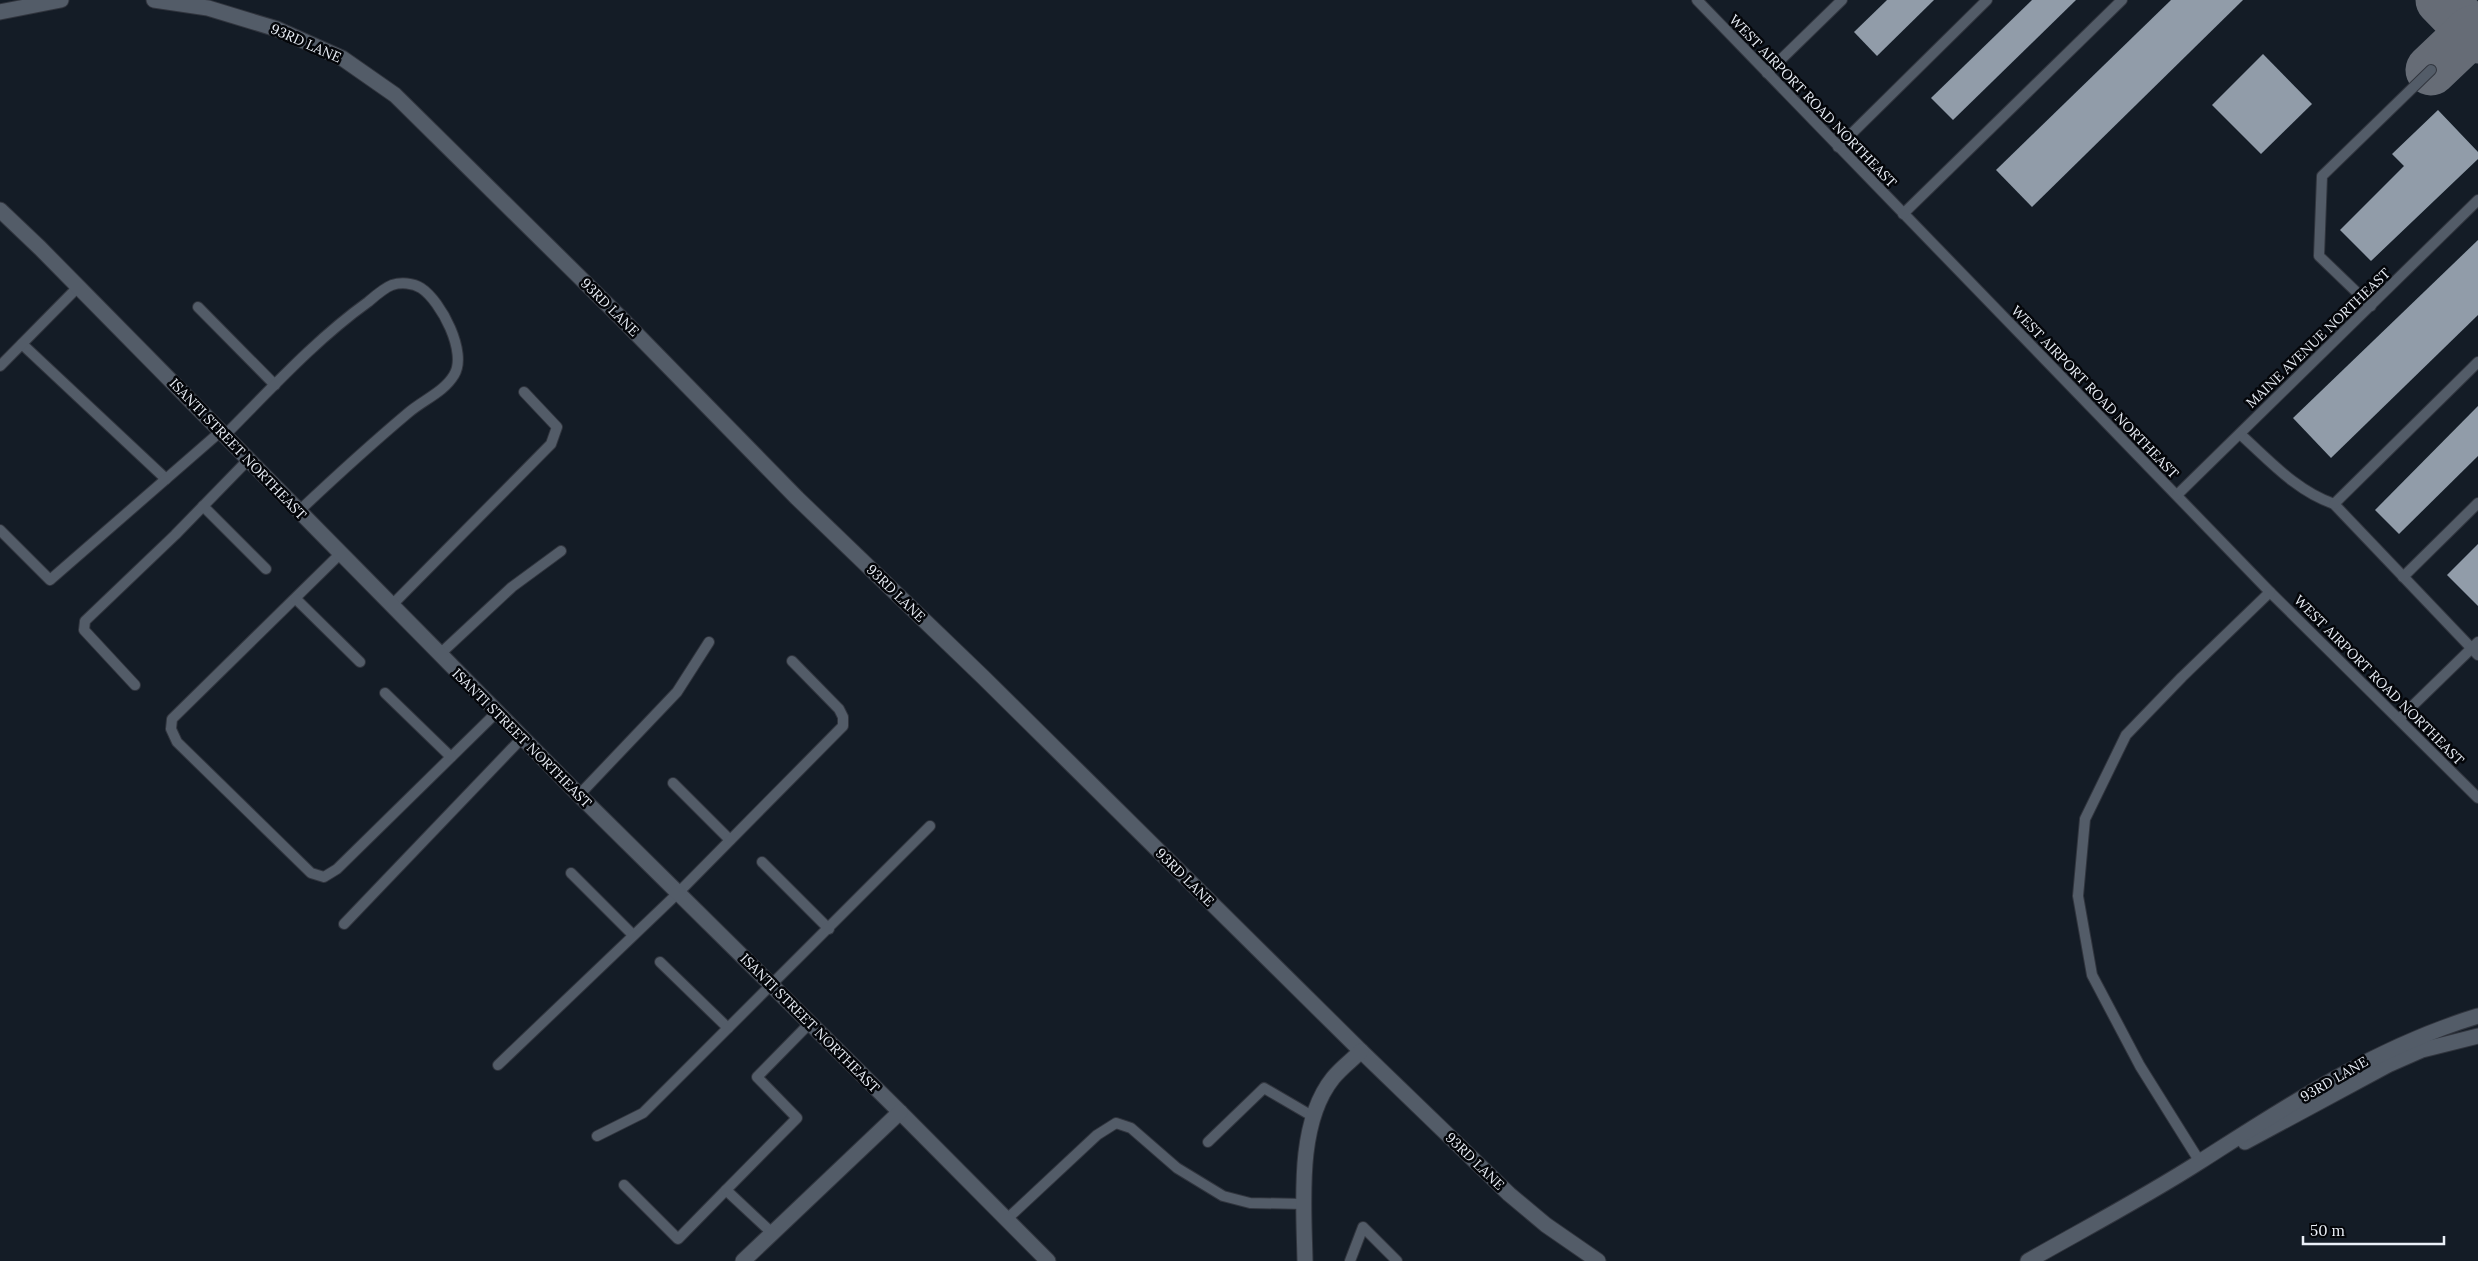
<svg xmlns="http://www.w3.org/2000/svg" width="2478" height="1261" font-family="Lora,serif">
	<style>
		.lines { fill: none; stroke-linecap: round; stroke-linejoin: round }
		.taxiway { stroke: #666c76; stroke-width: 51 }
		.building { fill: #919ca9 }
		.lane-casing { stroke: #31353e; stroke-width: 12 }
		.street-casing { stroke: #31353e; stroke-width: 17 }
		.secondary-casing { stroke: #31353e; stroke-width: 17 }
		.lane { stroke: #535c68; stroke-width: 10 }
		.street { stroke: #535c68; stroke-width: 15 }
		.secondary { stroke: #535c68; stroke-width: 15 }
		.labels { text-anchor: middle; dominant-baseline: central; stroke-width: 5; stroke-linejoin: round; paint-order: stroke }
		.street-label { font-size: 14px; fill: #ebf0f8; stroke: #04060a }
	</style>
	<rect width="100%" height="100%" fill="#141c26"/>
	<g class="lines">
		<!-- taxiway -->
		<g class="taxiway">
			<path d="M 2441,0 L 2478,38"/>
			<path d="M 2431,70 L 2472,31"/>
		</g>
	</g>
	<!-- building -->
	<g class="building">
		<path d="M 1887,0 L 1934,0 L 1877,56 L 1854,32 Z"/>
		<path d="M 2032,0 L 2076,0 L 1953,120 L 1931,98 Z"/>
		<path d="M 2171,0 L 2243,0 L 2032,207 L 1996,170 Z"/>
		<path d="M 2263,54 L 2312,104 L 2261,154 L 2212,105 Z"/>
		<path d="M 2438,110 L 2478,152 L 2478,159 L 2371,261 L 2340,230 L 2404,166 L 2392,154 Z"/>
		<path d="M 2478,240 L 2478,315 L 2331,458 L 2293,418 Z"/>
		<path d="M 2478,406 L 2478,456 L 2399,534 L 2375,510 Z"/>
		<path d="M 2478,544 L 2478,606 L 2447,575 Z"/>
	</g>
	<g class="lines">
		<!-- lane casing -->
		<g class="lane-casing">
			<g id="lane">
				<path d="M 1697,0 L 2270,592 L 2478,798"/>
				<path d="M 1767,73 L 1842,0"/>
				<path d="M 1838,147 L 1987,0"/>
				<path d="M 1903,214 L 2122,0"/>
				<path d="M 2371,306 L 2319,256 L 2322,176 L 2431,70"/>
				<path d="M 198,307 L 275,385"/>
				<path d="M 22,344 L 166,479"/>
				<path d="M 0,366 L 78,287"/>
				<path d="M 2240,434 C 2269,460 2296,491 2334,504 L 2478,655"/>
				<path d="M 224,436 C 270,390 315,340 368,302 C 375,296 384,288 392,285 C 401,282 413,283 421,288 C 441,301 468,353 454,375 C 444,392 423,400 408,413 C 370,445 334,478 299,511"/>
				<path d="M 2177,495 L 2478,200"/>
				<path d="M 2334,504 L 2478,362"/>
				<path d="M 203,506 L 266,569"/>
				<path d="M 0,530 L 50,580 L 220,432"/>
				<path d="M 340,554 L 172,719 L 171,729 L 177,742 L 311,873 L 324,877 L 337,869 L 497,712"/>
				<path d="M 2403,577 L 2478,503"/>
				<path d="M 296,599 L 360,662"/>
				<path d="M 391,606 L 551,444 L 557,427 L 524,392"/>
				<path d="M 440,654 L 512,587 L 561,551"/>
				<path d="M 135,685 L 84,630 L 85,621 L 175,535 L 248,460"/>
				<path d="M 385,693 L 451,757"/>
				<path d="M 2399,719 L 2478,642"/>
				<path d="M 673,783 L 730,840"/>
				<path d="M 579,795 L 677,692 L 709,642"/>
				<path d="M 762,862 L 829,929"/>
				<path d="M 571,873 L 633,935"/>
				<path d="M 344,924 L 522,738"/>
				<path d="M 660,962 L 728,1028"/>
				<path d="M 498,1065 L 678,893 L 843,726 L 843,717 L 839,709 L 792,661"/>
				<path d="M 597,1136 L 643,1113 L 930,826"/>
				<path d="M 1208,1142 L 1264,1088 L 1312,1116"/>
				<path d="M 2200,1162 L 2140,1066 L 2092,975 L 2078,896 L 2085,819 L 2126,735 L 2182,677 L 2270,592"/>
				<path d="M 624,1185 L 678,1239 L 726,1190"/>
				<path d="M 1007,1219 L 1097,1135 L 1116,1123 L 1131,1128 L 1177,1168 L 1223,1196 L 1250,1203 L 1304,1204"/>
				<path d="M 772,1233 L 726,1190 L 797,1118 L 757,1077 L 810,1023"/>
				<path d="M 1350,1261 L 1363,1227 L 1397,1261"/>
			</g>
		</g>
		<!-- street casing -->
		<g class="street-casing">
			<g id="street">
				<path d="M 0,210 L 40,248 L 579,795 L 900,1112 L 1048,1261"/>
				<path d="M 743,1261 L 900,1112"/>
			</g>
		</g>
		<!-- secondary casing -->
		<g class="secondary-casing">
			<g id="secondary">
				<path d="M 154,0 L 208,8 L 277,29 L 342,58 L 395,95 L 621,318 L 797,498 L 983,677 L 1361,1051 L 1509,1194 L 1546,1225 L 1598,1261"/>
				<path d="M 0,12 L 61,0"/>
				<path d="M 2245,1142 L 2388,1065 L 2422,1050 L 2478,1036"/>
				<path d="M 1305,1261 C 1304,1205 1296,1124 1333,1078 C 1341,1068 1352,1060 1361,1051"/>
				<path d="M 2028,1261 C 2086,1228 2145,1197 2201,1161 C 2290,1104 2376,1047 2478,1016"/>
			</g>
		</g>
		<!-- lane -->
		<use href="#lane" class="lane"/>
		<!-- street -->
		<use href="#street" class="street"/>
		<!-- secondary -->
		<use href="#secondary" class="secondary"/>
	</g>
	<g class="labels">
		<!-- street labels -->
		<g class="street-label">
			<text transform="translate(306 43) rotate(24)">93RD LANE</text>
			<text transform="translate(1813 101) rotate(46)">WEST AIRPORT ROAD NORTHEAST</text>
			<text transform="translate(610 307) rotate(45)">93RD LANE</text>
			<text transform="translate(2318 338) rotate(-44)">MAINE AVENUE NORTHEAST</text>
			<text transform="translate(2095 392) rotate(46)">WEST AIRPORT ROAD NORTHEAST</text>
			<text transform="translate(238 449) rotate(46)">ISANTI STREET NORTHEAST</text>
			<text transform="translate(896 593) rotate(44)">93RD LANE</text>
			<text transform="translate(2379 680) rotate(45)">WEST AIRPORT ROAD NORTHEAST</text>
			<text transform="translate(522 738) rotate(45)">ISANTI STREET NORTHEAST</text>
			<text transform="translate(1185 877) rotate(45)">93RD LANE</text>
			<text transform="translate(810 1023) rotate(45)">ISANTI STREET NORTHEAST</text>
			<text transform="translate(2334 1079) rotate(-30)">93RD LANE</text>
			<text transform="translate(1475 1161) rotate(44)">93RD LANE</text>
		</g>
	</g>
	<!-- scale -->
	<path d="M2303 1236v8h141v-8" fill="none" stroke="#ebf0f8" stroke-width="2.5"/>
	<text x="2310" y="1236" font-size="15" fill="#ebf0f8" stroke="#04060a" stroke-width="4" paint-order="stroke">50 m</text>
</svg>
